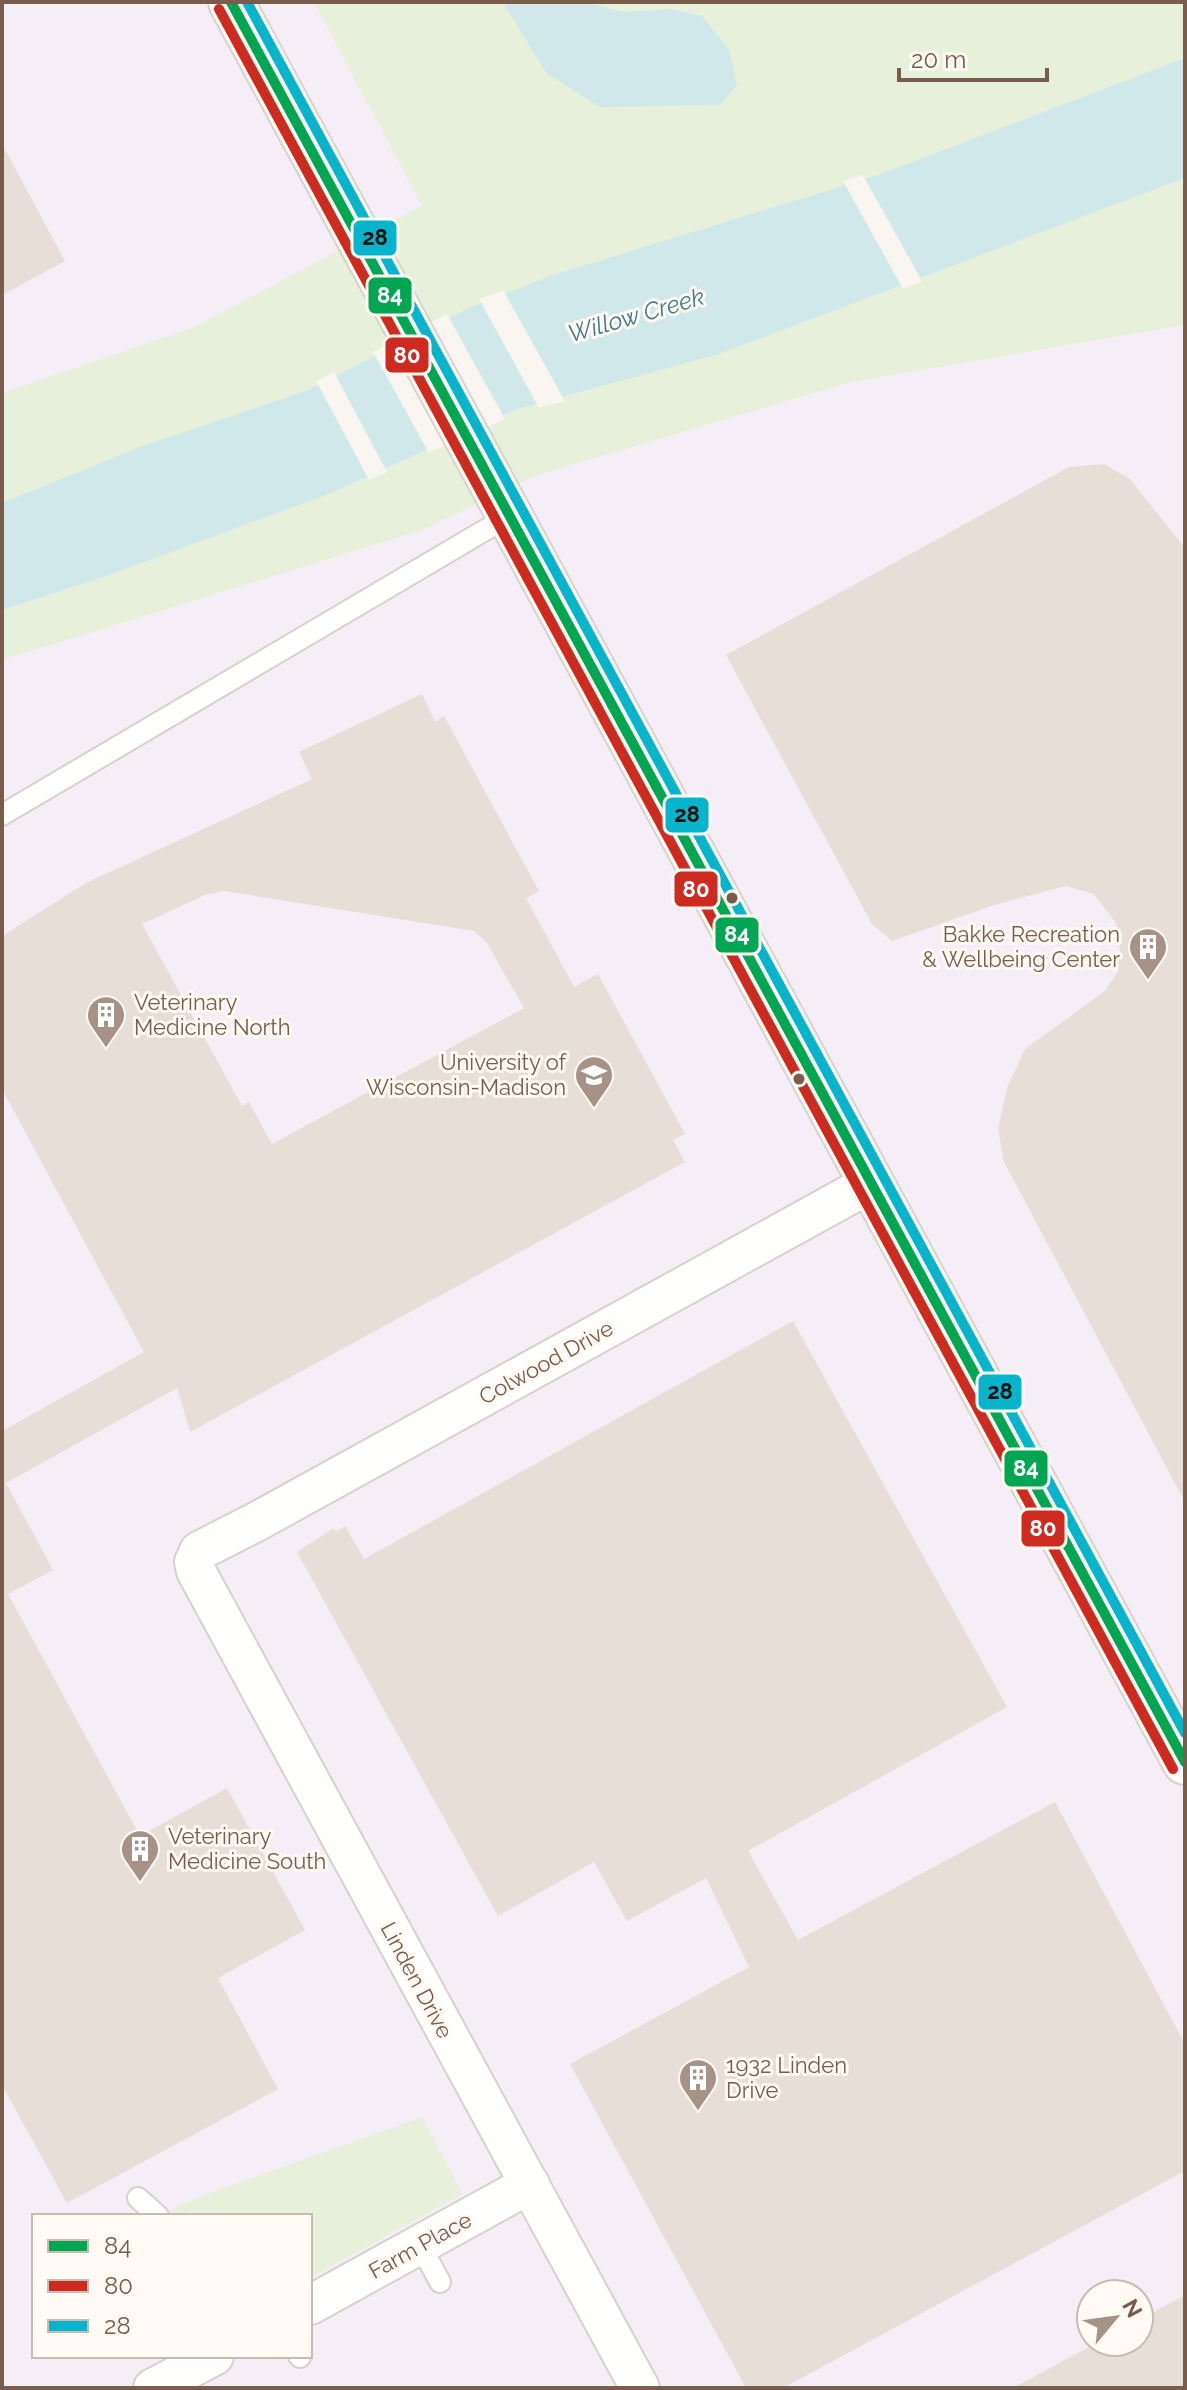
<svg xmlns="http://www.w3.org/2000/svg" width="1187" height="2390" font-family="Raleway,sans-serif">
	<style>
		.education { fill: #f6eef6; fill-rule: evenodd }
		.green { fill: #e7f0db }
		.water { fill: #d0e8ea }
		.pier { fill: #f9f5f0 }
		.building { fill: #e6ded7; fill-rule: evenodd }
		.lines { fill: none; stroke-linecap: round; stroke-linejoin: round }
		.service-casing { stroke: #d7d1cb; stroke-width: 24 }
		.minor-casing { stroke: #d7d1cb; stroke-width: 42 }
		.tertiary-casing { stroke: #d7d1cb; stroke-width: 48 }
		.service { stroke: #fefefd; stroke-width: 20 }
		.minor { stroke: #fefefd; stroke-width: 38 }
		.tertiary { stroke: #fefefd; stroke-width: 44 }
		.bus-1-casing { stroke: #fffaf3; stroke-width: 16 }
		.bus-2-casing { stroke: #fffaf3; stroke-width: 16 }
		.bus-3-casing { stroke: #fffaf3; stroke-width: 16 }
		.bus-1 { stroke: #00a651; stroke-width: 10 }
		.bus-2 { stroke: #cd2b1f; stroke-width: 10 }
		.bus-3 { stroke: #06b5cc; stroke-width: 10 }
		.bus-dot { fill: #7a5c4d; stroke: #fffaf3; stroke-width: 3 }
		.labels { text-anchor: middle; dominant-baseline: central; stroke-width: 6; stroke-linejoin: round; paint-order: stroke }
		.poi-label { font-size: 22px; fill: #7a5c4d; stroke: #fffaf3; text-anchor: start }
		.street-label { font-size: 22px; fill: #7a5c4d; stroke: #fffaf3 }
		.water-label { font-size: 24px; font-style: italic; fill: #437c86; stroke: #fffaf3 }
		.line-badge { stroke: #fffaf3; stroke-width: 3 }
		.badge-label { font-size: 22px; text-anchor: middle; font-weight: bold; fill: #fff }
		.pale-badge-label { font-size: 22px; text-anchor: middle; font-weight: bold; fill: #111 }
	</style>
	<rect width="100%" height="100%" fill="#f9f5f0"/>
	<!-- education -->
	<path class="education" d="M 2,2 L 1185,2 L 1185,2388 L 2,2388 ZM 34,2216 L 310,2216 L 310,2356 L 34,2356 ZM 1091,2294 L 1139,2294 L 1139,2342 L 1091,2342 Z"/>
	<!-- green -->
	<g class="green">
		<path d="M 314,2 L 1185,2 L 1185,325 L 851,382 L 538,475 L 422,530 L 2,660 L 2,393 L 197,326 L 422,206 Z"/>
		<path d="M 422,2117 L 462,2194 L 310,2278 L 310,2216 L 198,2216 L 191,2211 C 182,2218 179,2217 170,2210 L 199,2197 Z"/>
	</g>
	<!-- water -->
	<g class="water">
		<path d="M 503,2 L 584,2 L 623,12 L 670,9 L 702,16 L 729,50 L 737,85 L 720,105 L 600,107 L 546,73 Z"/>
		<path d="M 1185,58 L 1185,178 L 719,354 L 517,409 L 326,495 L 98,579 L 2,610 L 2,503 L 140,447 L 308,390 L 471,307 L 550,276 L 878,175 Z"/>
	</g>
	<!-- pier -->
	<g class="pier">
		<path d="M 863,175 L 922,281 L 903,289 L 843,181 Z"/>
		<path d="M 503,290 L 565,401 L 539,408 L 479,299 Z"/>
		<path d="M 447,314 L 505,419 L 429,453 L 373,352 Z"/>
		<path d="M 334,372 L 387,472 L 369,480 L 316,381 Z"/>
	</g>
	<!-- building -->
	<g class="building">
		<path d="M 2,144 L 65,261 L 2,295 Z"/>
		<path d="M 1104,464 L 1130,479 L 1185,548 L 1185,1502 L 1004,1162 L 998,1129 L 1007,1088 L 1025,1049 L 1105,991 L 1118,971 L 1120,952 L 1116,923 L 1094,894 L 1066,886 L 994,905 L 892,941 L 872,924 L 726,655 L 1069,467 Z"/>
		<path d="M 422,694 L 435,722 L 444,716 L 539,891 L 526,898 L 574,987 L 598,974 L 685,1134 L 673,1140 L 685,1162 L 190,1432 L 177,1388 L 6,1483 L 53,1570 L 8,1594 L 140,1836 L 227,1788 L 305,1930 L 218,1978 L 278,2089 L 67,2203 L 2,2085 L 2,1431 L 144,1352 L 2,1089 L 2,936 L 86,883 L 312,779 L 299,752 ZM 224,891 L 474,931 L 487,943 L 524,1008 L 272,1144 L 249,1102 L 242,1106 L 142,924 L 205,895 Z"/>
		<path d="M 793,1321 L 1007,1707 L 748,1851 L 798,1940 L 1055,1802 L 1185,2044 L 1185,2171 L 783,2388 L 746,2388 L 570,2064 L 749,1967 L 706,1878 L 627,1921 L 594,1862 L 498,1916 L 297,1552 L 334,1528 L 336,1532 L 345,1526 L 364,1559 Z"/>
		<path d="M 1185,2295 L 1185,2388 L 1013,2388 L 1098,2342 L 1139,2342 L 1139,2320 Z"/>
	</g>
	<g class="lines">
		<!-- service casing -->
		<g class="service-casing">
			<g id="service">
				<path d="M 2,815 L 509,516"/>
				<path d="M 138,2198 L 158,2216"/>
				<path d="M 420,2245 L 440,2282"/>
				<path d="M 299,2356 L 300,2357"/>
			</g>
		</g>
		<!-- minor casing -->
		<g class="minor-casing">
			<g id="minor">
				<path d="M 310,2305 L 530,2184"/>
				<path d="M 153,2388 L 214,2356"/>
				<path d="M 640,2388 L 196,1571 L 194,1562 L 199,1551 L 256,1522 L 871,1183"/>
			</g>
		</g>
		<!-- tertiary casing -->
		<g class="tertiary-casing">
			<path id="tertiary" d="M 231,2 L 1185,1762"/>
		</g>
		<!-- service -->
		<use href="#service" class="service"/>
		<!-- minor -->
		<use href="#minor" class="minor"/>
		<!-- tertiary -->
		<use href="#tertiary" class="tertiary"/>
		<!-- bus-1 casing -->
		<g class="bus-1-casing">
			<path id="bus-1" d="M 231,2 L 1185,1762"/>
		</g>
		<!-- bus-2 casing -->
		<g class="bus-2-casing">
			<path id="bus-2" d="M 219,9 L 1173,1769"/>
		</g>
		<!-- bus-3 casing -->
		<g class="bus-3-casing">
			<path id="bus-3" d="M 247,2 L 1185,1733"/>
		</g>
		<!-- bus-1 -->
		<use href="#bus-1" class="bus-1"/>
		<!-- bus-2 -->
		<use href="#bus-2" class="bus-2"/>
		<!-- bus-3 -->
		<use href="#bus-3" class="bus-3"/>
	</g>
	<!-- icons -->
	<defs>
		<g id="building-pin" transform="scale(2)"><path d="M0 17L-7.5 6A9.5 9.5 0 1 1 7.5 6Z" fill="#a69286" stroke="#fffaf3"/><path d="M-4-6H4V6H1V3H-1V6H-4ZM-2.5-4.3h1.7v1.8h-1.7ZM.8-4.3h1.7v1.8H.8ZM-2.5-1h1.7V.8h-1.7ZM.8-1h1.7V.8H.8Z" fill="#fff"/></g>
		<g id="university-pin" transform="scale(2)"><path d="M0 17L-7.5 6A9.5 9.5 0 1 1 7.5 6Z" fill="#a69286" stroke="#fffaf3"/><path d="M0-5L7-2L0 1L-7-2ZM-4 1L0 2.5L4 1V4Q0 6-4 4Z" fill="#fff"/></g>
	</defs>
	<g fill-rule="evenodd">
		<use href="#building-pin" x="1148" y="947"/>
		<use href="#building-pin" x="106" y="1015"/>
		<use href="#university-pin" x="594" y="1075"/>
		<use href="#building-pin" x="140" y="1849"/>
		<use href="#building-pin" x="698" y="2078"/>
	</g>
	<!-- markers -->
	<g class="bus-dot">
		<circle cx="732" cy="898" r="7"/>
		<circle cx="799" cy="1079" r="7"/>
	</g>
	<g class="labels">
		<!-- poi labels -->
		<g class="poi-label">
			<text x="1120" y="934" text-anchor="end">Bakke Recreation<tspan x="1120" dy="25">&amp; Wellbeing Center</tspan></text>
			<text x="134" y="1002">Veterinary<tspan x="134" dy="25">Medicine North</tspan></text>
			<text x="566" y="1062" text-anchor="end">University of<tspan x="566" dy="25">Wisconsin-Madison</tspan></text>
			<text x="168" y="1836">Veterinary<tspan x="168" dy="25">Medicine South</tspan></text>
			<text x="726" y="2065">1932 Linden<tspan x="726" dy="25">Drive</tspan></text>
		</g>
		<!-- street labels -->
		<g class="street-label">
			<text transform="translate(546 1362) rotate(-29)">Colwood Drive</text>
			<text transform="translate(417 1980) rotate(62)">Linden Drive</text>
			<text transform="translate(420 2245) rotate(-29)">Farm Place</text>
		</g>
		<!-- water labels -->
		<g class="water-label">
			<text transform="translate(636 315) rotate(-16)">Willow Creek</text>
		</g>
	</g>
	<g class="line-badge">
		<rect x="352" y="219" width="46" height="38" rx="8" fill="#06b5cc"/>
		<rect x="367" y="276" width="46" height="39" rx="8" fill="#00a651"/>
		<rect x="384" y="336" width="46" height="38" rx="8" fill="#cd2b1f"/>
		<rect x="664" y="796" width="46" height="38" rx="8" fill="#06b5cc"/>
		<rect x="673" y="870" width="46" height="38" rx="8" fill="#cd2b1f"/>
		<rect x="714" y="916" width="46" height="38" rx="8" fill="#00a651"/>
		<rect x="977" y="1373" width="46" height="38" rx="8" fill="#06b5cc"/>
		<rect x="1003" y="1449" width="46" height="39" rx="8" fill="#00a651"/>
		<rect x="1020" y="1509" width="46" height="39" rx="8" fill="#cd2b1f"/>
	</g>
	<g class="badge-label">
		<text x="390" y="303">84</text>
		<text x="407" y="363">80</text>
		<text x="696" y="897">80</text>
		<text x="737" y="942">84</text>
		<text x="1026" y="1476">84</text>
		<text x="1043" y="1536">80</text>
	</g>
	<g class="pale-badge-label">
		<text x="375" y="245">28</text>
		<text x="687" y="822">28</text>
		<text x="1000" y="1399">28</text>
	</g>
	<!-- border -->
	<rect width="1187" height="2390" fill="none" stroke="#7a5c4d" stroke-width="8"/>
	<!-- legend -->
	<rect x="32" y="2214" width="280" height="144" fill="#fffaf3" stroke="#cabbb1" stroke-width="2"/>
	<rect x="48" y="2240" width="40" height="12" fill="#00a651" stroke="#cabbb1" stroke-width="2"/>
	<text x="104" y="2254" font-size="24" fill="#7a5c4d">84</text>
	<rect x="48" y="2280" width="40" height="12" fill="#cd2b1f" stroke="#cabbb1" stroke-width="2"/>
	<text x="104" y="2294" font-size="24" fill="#7a5c4d">80</text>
	<rect x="48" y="2320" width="40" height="12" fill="#06b5cc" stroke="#cabbb1" stroke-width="2"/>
	<text x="104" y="2334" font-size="24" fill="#7a5c4d">28</text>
	<!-- north arrow -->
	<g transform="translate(1115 2318) rotate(61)"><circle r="38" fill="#fffaf3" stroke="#cabbb1" stroke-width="2"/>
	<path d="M0-6L14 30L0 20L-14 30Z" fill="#a69286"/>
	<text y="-12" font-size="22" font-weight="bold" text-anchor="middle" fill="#7a5c4d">N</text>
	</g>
	<!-- scale -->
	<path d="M899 68v12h148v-12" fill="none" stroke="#7a5c4d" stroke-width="4"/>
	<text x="911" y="68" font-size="24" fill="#7a5c4d" stroke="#fffaf3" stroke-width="6" paint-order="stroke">20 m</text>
</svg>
